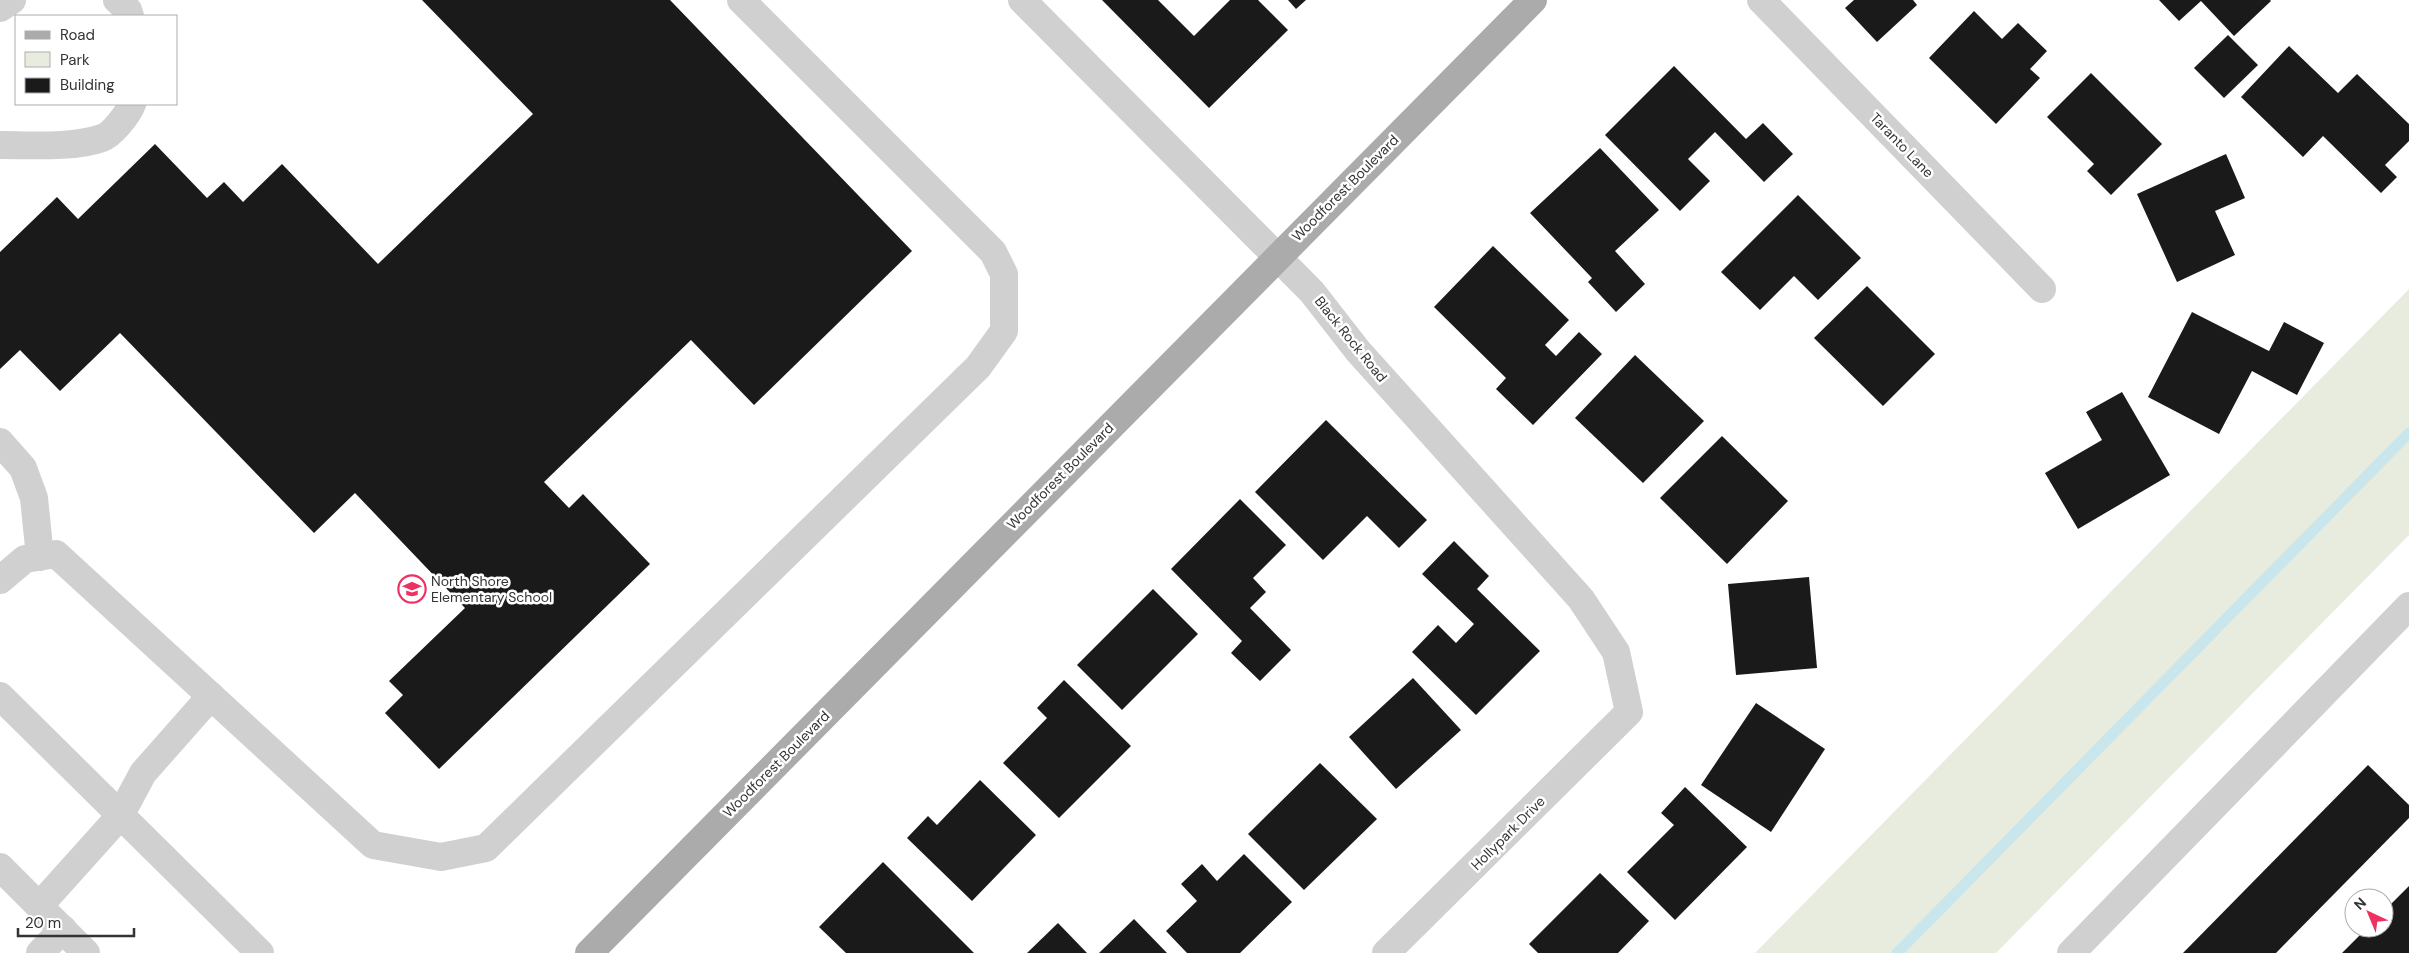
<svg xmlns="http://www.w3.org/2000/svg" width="2409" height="953" font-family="'DM Sans',sans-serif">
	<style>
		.green { fill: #e8ecde }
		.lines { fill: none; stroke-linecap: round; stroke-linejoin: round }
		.stream { stroke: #cae6ed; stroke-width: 11 }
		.building { fill: #1a1a1a }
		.minor { stroke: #d0d0d0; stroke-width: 28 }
		.major { stroke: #ababab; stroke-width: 28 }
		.labels { text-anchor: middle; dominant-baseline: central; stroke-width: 5; stroke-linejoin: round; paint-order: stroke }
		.street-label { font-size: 14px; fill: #333; stroke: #fff }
		.poi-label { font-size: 14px; fill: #333; stroke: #fff; text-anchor: start }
	</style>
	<rect width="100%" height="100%" fill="#fff"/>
	<!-- green -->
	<path class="green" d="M 2409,289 L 2409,535 L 1996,953 L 1755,953 Z"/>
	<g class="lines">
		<!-- stream -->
		<path class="stream" d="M 1897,953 L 2409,433"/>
	</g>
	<!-- building -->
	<g class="building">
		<path d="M 422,0 L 670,0 L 912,251 L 754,405 L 691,340 L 544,482 L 569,508 L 583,494 L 650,564 L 439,769 L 385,713 L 403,695 L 389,681 L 465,608 L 355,493 L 314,533 L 120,333 L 60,391 L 20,350 L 0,369 L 0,252 L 57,197 L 78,219 L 155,144 L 207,198 L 224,182 L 243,202 L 282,164 L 378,264 L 533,114 Z"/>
		<path d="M 1102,0 L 1158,0 L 1194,36 L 1230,0 L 1258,0 L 1288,30 L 1209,108 Z"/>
		<path d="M 1288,0 L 1306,0 L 1296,9 Z"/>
		<path d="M 1854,0 L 1913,0 L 1917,5 L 1877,42 L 1845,8 Z"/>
		<path d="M 2159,0 L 2270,0 L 2271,1 L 2234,36 L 2201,1 L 2179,21 Z"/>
		<path d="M 1974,11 L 2002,39 L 2018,23 L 2047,51 L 2030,69 L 2040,78 L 1996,124 L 1929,58 Z"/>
		<path d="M 2228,35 L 2258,65 L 2224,98 L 2194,68 Z"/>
		<path d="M 2289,46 L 2338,93 L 2357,74 L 2409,124 L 2409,141 L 2385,165 L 2397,177 L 2381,193 L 2323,136 L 2303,157 L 2241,97 Z"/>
		<path d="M 1674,66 L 1746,139 L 1763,123 L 1793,154 L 1764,182 L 1715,132 L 1688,159 L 1710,181 L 1680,211 L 1605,135 Z"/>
		<path d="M 2091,73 L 2162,144 L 2111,195 L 2087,171 L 2094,164 L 2047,117 Z"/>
		<path d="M 1600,148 L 1659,210 L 1615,251 L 1645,284 L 1616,312 L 1588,282 L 1592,278 L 1530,213 Z"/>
		<path d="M 2226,154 L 2245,198 L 2215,211 L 2235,255 L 2177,282 L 2137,194 Z"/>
		<path d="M 1798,195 L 1861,258 L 1818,300 L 1794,276 L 1760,310 L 1721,272 Z"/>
		<path d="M 1493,246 L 1569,320 L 1545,345 L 1556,356 L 1579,332 L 1602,354 L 1533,425 L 1496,389 L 1506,378 L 1434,307 Z"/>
		<path d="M 1867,286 L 1935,354 L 1883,406 L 1814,338 Z"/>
		<path d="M 2192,312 L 2269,351 L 2284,322 L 2324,343 L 2297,395 L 2252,371 L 2219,434 L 2148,397 Z"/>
		<path d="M 1635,355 L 1704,421 L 1643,483 L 1575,418 Z"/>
		<path d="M 2122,392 L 2170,475 L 2078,529 L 2045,473 L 2102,440 L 2086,412 Z"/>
		<path d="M 1326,420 L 1427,520 L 1399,548 L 1367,516 L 1323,560 L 1255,492 Z"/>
		<path d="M 1722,436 L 1788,501 L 1727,564 L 1660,498 Z"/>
		<path d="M 1240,499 L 1286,545 L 1253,578 L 1266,592 L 1250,608 L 1291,650 L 1260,681 L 1231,653 L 1242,641 L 1171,569 Z"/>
		<path d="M 1454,541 L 1489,576 L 1477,589 L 1540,651 L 1476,715 L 1412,652 L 1438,625 L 1456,643 L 1474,624 L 1422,574 Z"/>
		<path d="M 1809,577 L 1817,668 L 1736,675 L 1728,584 Z"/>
		<path d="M 1153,589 L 1198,634 L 1122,710 L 1077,665 Z"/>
		<path d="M 1413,678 L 1461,730 L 1396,789 L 1349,737 Z"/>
		<path d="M 1064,680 L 1131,746 L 1059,818 L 1003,763 L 1047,718 L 1037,708 Z"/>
		<path d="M 1756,703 L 1825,749 L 1771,832 L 1701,785 Z"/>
		<path d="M 1320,763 L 1377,819 L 1304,890 L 1248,834 Z"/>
		<path d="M 2368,765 L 2409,805 L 2409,818 L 2276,953 L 2183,953 Z"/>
		<path d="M 980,780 L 1036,835 L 972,901 L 907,838 L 928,816 L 937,825 Z"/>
		<path d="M 1685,787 L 1747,847 L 1675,920 L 1627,872 L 1674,825 L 1661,813 Z"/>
		<path d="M 1244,854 L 1292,902 L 1240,953 L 1187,953 L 1166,931 L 1197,901 L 1181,884 L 1202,864 L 1217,881 Z"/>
		<path d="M 883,862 L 974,953 L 846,953 L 819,927 Z"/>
		<path d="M 1600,873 L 1649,921 L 1618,953 L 1538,953 L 1529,944 Z"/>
		<path d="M 2409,886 L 2409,953 L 2342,953 L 2367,928 L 2384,928 L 2384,911 Z"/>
		<path d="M 1134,919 L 1167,953 L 1099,953 Z"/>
		<path d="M 1058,923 L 1087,953 L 1027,953 Z"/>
	</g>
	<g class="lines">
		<!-- minor -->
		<g class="minor">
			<path d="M 117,0 L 128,10 L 130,16"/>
			<path d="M 1022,0 L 1312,292 L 1358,351 L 1581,599 L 1616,652 L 1629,712 L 1386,953"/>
			<path d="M 1761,0 L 2042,289"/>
			<path d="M 0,8 L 12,0"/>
			<path d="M 0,145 C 29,145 75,148 102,138 C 112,135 128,114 132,104"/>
			<path d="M 0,442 L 23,468 L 34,498 L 40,557"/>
			<path d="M 0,580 L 25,559 L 56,554 L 373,845 L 441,857 L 486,848 L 978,367 L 1004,331 L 1004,274 L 993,252 L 741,0"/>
			<path d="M 0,696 L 260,953"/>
			<path d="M 0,867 L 86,953"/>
			<path d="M 40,905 L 120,816 L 143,773 L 211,696"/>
			<path d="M 40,953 L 63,929"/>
			<path d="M 2071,953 L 2409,606"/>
		</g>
		<!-- major -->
		<path class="major" d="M 589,953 L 1533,0"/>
	</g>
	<!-- icons -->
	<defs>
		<g id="school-ring" transform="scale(1.4375)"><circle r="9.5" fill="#fff" stroke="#ed3160" stroke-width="1.5"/><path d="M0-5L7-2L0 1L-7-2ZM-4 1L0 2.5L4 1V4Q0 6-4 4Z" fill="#ed3160"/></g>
	</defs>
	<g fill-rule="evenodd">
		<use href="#school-ring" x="412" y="589"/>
	</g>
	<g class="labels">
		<!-- street labels -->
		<g class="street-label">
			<text transform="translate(1902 145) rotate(46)">Taranto Lane</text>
			<text transform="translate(1345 188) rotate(-45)">Woodforest Boulevard</text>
			<text transform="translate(1351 339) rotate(51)">Black Rock Road</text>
			<text transform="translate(1060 476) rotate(-45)">Woodforest Boulevard</text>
			<text transform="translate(776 764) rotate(-45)">Woodforest Boulevard</text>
			<text transform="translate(1508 833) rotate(-45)">Hollypark Drive</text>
		</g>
		<!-- poi labels -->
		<g class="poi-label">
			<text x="431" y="581">North Shore<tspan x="431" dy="16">Elementary School</tspan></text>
		</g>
	</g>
	<!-- legend -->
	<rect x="15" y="15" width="162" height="90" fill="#ffffff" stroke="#adadad"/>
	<rect x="25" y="31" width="25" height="8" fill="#ababab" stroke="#adadad"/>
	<text x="60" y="40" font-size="15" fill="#333333">Road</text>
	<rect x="25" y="52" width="25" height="15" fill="#e8ecde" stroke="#adadad"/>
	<text x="60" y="65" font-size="15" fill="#333333">Park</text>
	<rect x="25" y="78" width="25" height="15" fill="#1a1a1a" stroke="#adadad"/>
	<text x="60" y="90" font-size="15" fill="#333333">Building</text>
	<!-- north arrow -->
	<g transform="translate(2369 913) rotate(316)"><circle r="24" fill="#ffffff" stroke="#adadad"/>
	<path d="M0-4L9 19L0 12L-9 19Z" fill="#ed3160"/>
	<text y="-8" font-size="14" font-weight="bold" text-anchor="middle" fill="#333333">N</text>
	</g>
	<!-- scale -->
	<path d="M18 928v8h116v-8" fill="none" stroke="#333333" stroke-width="2.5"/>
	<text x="25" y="928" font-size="15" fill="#333333" stroke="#ffffff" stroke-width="4" paint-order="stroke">20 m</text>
</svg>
